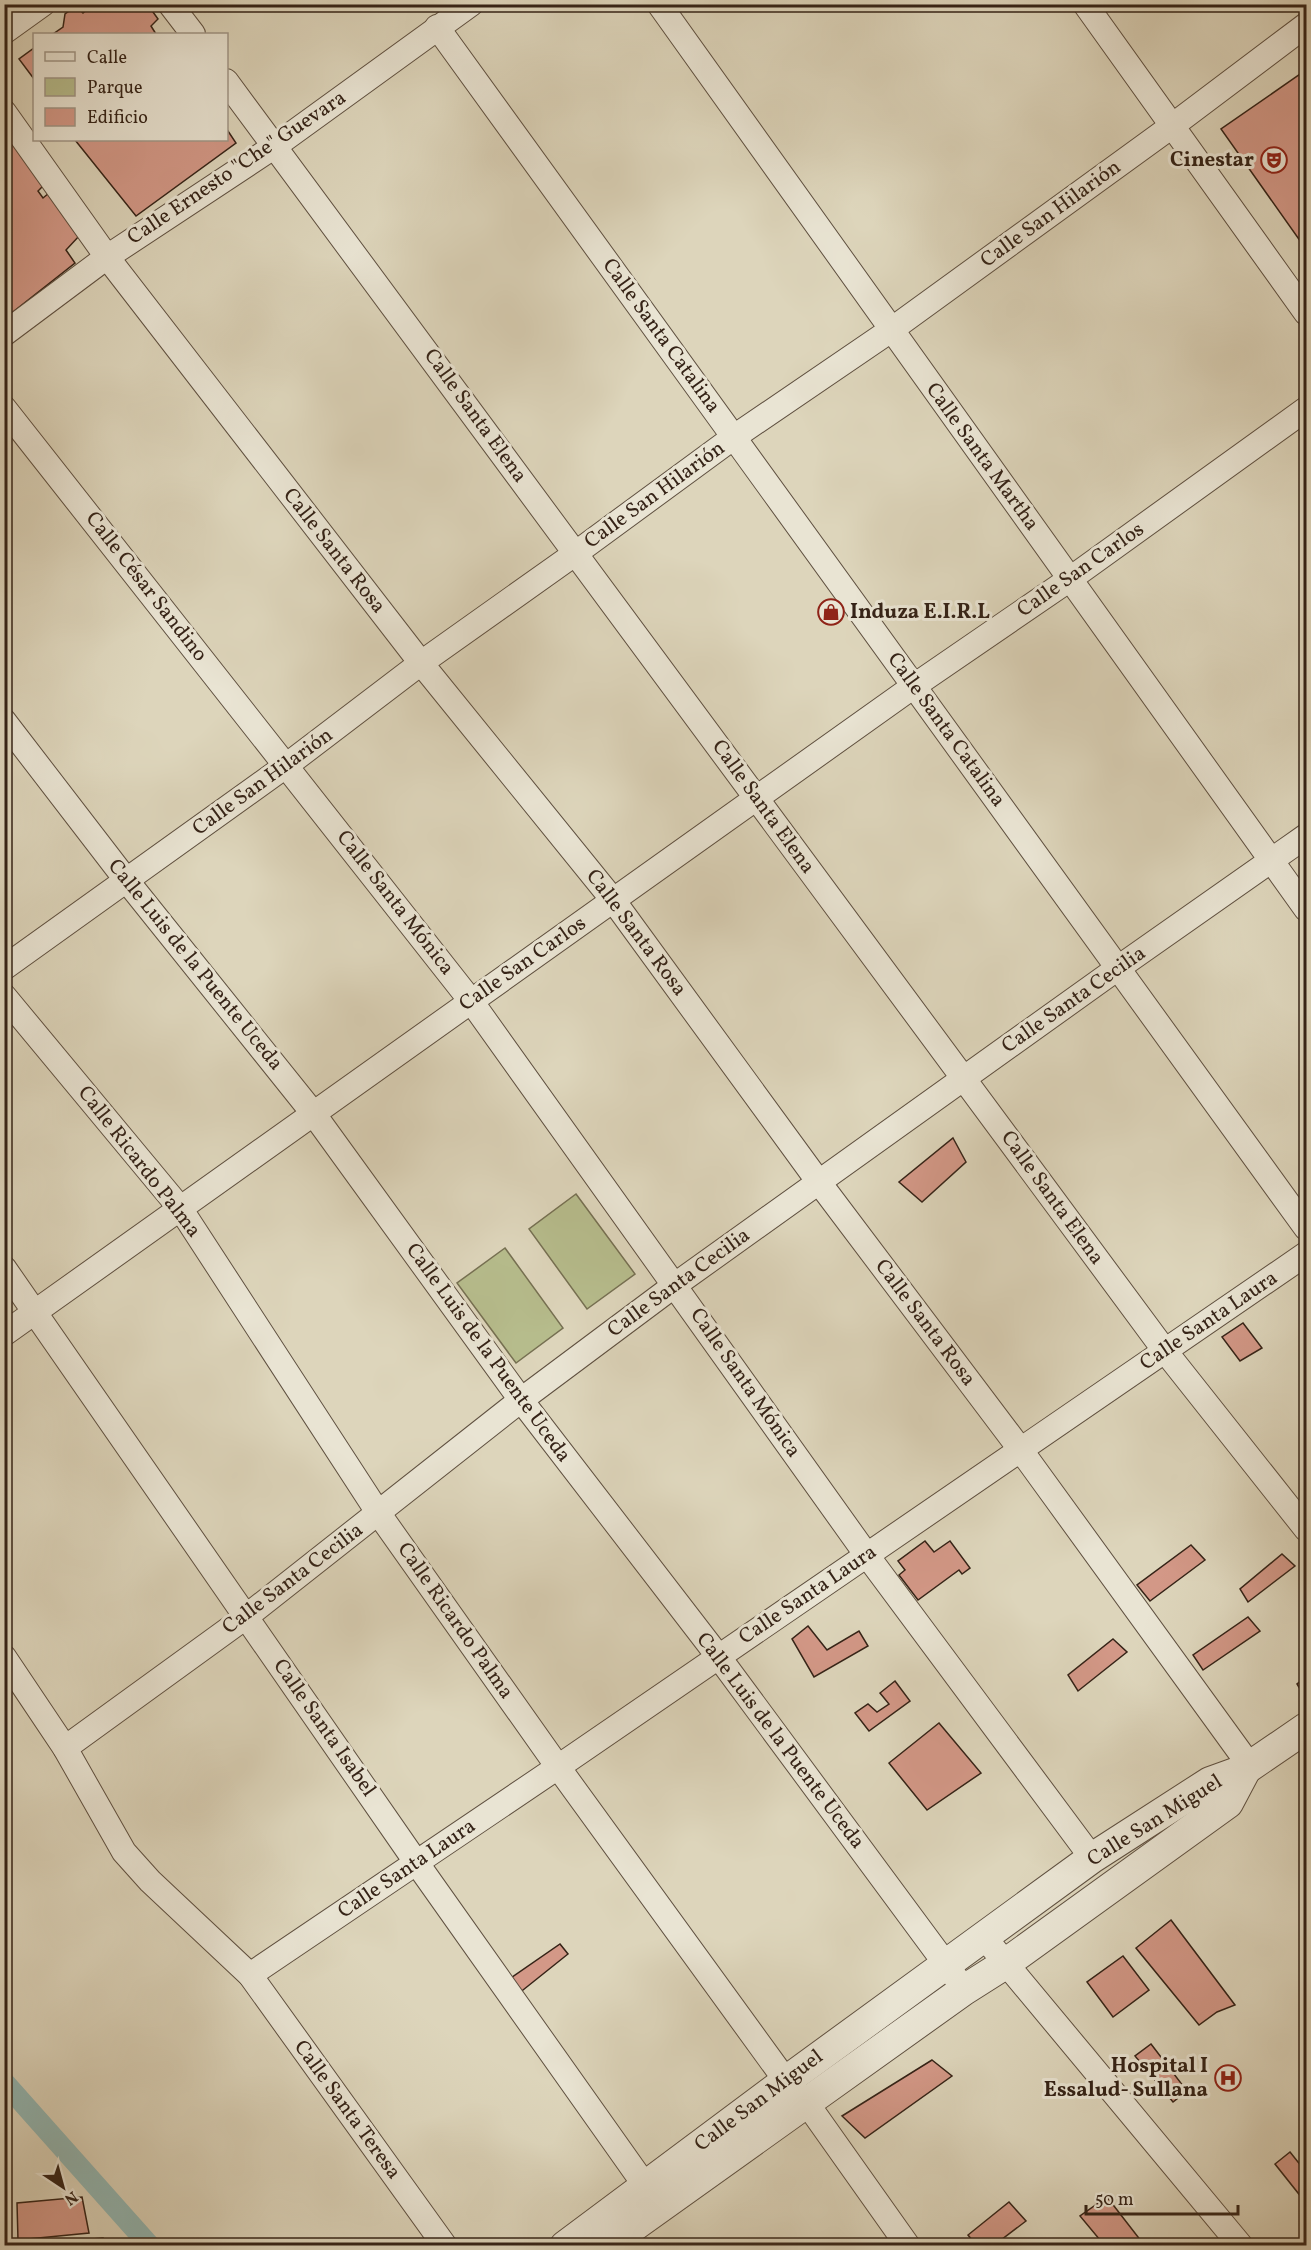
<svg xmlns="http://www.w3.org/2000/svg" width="1311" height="2250" font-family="Vollkorn,serif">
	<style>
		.green { fill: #b6bc8c; stroke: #767052; stroke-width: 1.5 }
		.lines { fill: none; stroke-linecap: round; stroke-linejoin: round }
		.canal { stroke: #93b8b4; stroke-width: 21 }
		.building { fill: #d39887; stroke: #352317; stroke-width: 1.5 }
		.minor-casing { stroke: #5f5040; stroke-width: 26 }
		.tertiary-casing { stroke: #5f5040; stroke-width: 32 }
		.minor { stroke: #e9e4d3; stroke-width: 24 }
		.tertiary { stroke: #e9e4d3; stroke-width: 30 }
		.labels { text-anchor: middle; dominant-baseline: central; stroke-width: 6; stroke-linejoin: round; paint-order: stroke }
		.poi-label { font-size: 21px; font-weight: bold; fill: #352317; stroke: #e9e4d3; text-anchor: end }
		.street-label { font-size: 21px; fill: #352317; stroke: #e9e4d3 }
	</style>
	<rect width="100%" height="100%" fill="#ddd5bb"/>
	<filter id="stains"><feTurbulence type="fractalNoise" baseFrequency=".00333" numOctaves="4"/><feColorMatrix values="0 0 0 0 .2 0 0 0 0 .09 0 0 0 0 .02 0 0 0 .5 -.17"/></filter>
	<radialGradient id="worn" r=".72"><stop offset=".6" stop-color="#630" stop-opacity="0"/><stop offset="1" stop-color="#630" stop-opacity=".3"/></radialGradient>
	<!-- green -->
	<g class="green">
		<path d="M 576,1194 L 635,1274 L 587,1309 L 529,1229 Z"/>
		<path d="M 505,1248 L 563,1328 L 516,1363 L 457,1283 Z"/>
	</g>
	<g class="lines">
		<!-- canal -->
		<path class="canal" d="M 4,2082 L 150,2246"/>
	</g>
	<!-- building -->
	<g class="building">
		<path d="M 94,4 L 134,4 L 139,11 L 148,5 L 158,19 L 151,26 L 156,34 L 53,34 L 63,27 L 65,14 L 76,6 L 83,13 Z"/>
		<path d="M 34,48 L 34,79 L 19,59 Z"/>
		<path d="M 1306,70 L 1306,243 L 1303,245 L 1221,129 Z"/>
		<path d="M 226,128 L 236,143 L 136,216 L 75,140 L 226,140 Z"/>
		<path d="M 4,134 L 30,162 L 45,184 L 38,191 L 43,198 L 49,193 L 80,235 L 66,250 L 75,263 L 4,319 Z"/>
		<path d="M 953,1138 L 966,1162 L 922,1202 L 899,1182 Z"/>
		<path d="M 1243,1323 L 1262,1348 L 1240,1361 L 1222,1337 Z"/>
		<path d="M 925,1541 L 934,1552 L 950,1541 L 970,1568 L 962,1574 L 959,1570 L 918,1600 L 899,1575 L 905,1570 L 898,1561 Z"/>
		<path d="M 1191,1545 L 1205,1560 L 1150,1601 L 1137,1585 Z"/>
		<path d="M 1282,1554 L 1295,1566 L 1248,1602 L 1240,1589 Z"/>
		<path d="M 1248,1617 L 1260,1631 L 1203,1670 L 1193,1655 Z"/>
		<path d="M 808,1626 L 827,1650 L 859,1631 L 868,1646 L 814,1677 L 792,1639 Z"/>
		<path d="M 1113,1639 L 1127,1652 L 1078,1691 L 1068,1675 Z"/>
		<path d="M 1306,1677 L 1306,1699 L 1297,1684 Z"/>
		<path d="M 895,1681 L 910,1701 L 869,1731 L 855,1713 L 868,1704 L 877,1712 L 889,1704 L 880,1693 Z"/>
		<path d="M 939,1723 L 981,1773 L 927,1810 L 889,1763 Z"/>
		<path d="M 1171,1920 L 1235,2005 L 1217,2012 L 1199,2025 L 1136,1948 Z"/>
		<path d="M 560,1944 L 568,1954 L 518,1994 L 508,1980 Z"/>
		<path d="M 1123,1956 L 1149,1990 L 1113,2017 L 1087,1982 Z"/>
		<path d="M 1151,2044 L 1187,2091 L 1173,2102 L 1135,2056 Z"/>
		<path d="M 932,2060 L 952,2076 L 865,2138 L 842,2116 Z"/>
		<path d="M 1290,2152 L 1306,2172 L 1306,2203 L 1275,2164 Z"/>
		<path d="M 82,2197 L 89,2233 L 18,2240 L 17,2203 Z"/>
		<path d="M 1107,2197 L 1145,2246 L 1105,2246 L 1080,2216 Z"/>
		<path d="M 1009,2202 L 1026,2221 L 993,2246 L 977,2246 L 968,2235 Z"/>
		<path d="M 103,2238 L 104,2246 L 43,2246 L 43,2243 Z"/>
	</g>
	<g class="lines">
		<!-- minor casing -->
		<g class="minor-casing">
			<g id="minor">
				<path d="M 170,4 L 193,34"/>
				<path d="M 659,4 L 1306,909"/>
				<path d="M 1085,4 L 1306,313"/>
				<path d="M 437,27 L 1306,1228"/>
				<path d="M 4,32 L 43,4"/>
				<path d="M 226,81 L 1165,1351 L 1306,1529"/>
				<path d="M 4,112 L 107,257 L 421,663 L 613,900 L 818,1181 L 1020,1449 L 1250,1766"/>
				<path d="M 4,334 L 107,257 L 275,146 L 471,4"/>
				<path d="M 4,408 L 471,1001 L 866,1554 L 1092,1858"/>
				<path d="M 4,721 L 127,881 L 313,1113 L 521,1400 L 718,1656 L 956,1978"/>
				<path d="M 4,968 L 287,765 L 421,663 L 576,553 L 734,437 L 891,330 L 1172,126 L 1306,25"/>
				<path d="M 4,996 L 180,1208 L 379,1514 L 558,1767 L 786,2081 L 806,2102 L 908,2246"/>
				<path d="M 4,1268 L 416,1862 L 656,2201"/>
				<path d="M 4,1334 L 914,686 L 1070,579 L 1306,409"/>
				<path d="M 4,1657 L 65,1748 L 124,1852 L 150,1881 L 250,1975 L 445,2246"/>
				<path d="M 65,1748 L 247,1616 L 521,1400 L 675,1285 L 1118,968 L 1306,836"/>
				<path d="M 984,1937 L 1241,2246"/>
				<path d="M 250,1975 L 558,1767 L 1306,1254"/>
			</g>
		</g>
		<!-- tertiary casing -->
		<g class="tertiary-casing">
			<g id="tertiary">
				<path d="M 565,2246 L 786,2081 L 1092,1858 L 1210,1782 L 1246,1769 L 1306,1728"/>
				<path d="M 606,2246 L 964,1990 L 1005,1964 L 1228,1803 L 1246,1769"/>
			</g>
		</g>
		<!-- minor -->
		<use href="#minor" class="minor"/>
		<!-- tertiary -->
		<use href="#tertiary" class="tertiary"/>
	</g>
	<!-- icons -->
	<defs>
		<g id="theatre-ring" transform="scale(1.35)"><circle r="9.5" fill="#e9e4d3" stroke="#8f2418" stroke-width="1.5"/><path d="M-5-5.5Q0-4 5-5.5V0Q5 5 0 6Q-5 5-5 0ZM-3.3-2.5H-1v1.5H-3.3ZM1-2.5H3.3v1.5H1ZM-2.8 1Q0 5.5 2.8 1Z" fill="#8f2418"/></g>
		<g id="shop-ring" transform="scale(1.35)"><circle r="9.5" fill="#e9e4d3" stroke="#8f2418" stroke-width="1.5"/><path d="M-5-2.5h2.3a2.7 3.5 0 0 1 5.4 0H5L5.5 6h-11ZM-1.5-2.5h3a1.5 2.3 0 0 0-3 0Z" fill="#8f2418"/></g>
		<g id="hospital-ring" transform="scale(1.35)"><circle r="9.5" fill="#e9e4d3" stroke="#8f2418" stroke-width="1.5"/><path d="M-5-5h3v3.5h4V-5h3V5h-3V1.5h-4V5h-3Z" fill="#8f2418"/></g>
	</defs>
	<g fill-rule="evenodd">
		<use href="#theatre-ring" x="1274" y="160"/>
		<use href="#shop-ring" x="831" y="612"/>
		<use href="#hospital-ring" x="1228" y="2078"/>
	</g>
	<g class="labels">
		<!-- poi labels -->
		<g class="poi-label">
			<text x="1254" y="160">Cinestar</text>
			<text x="850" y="612" text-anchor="start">Induza E.I.R.L</text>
			<text x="1208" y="2066">Hospital I<tspan x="1208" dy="24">Essalud- Sullana</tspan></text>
		</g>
		<!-- street labels -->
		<g class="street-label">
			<text transform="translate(237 168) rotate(-34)">Calle Ernesto "Che" Guevara</text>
			<text transform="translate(1051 214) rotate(-36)">Calle San Hilarión</text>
			<text transform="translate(661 336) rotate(54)">Calle Santa Catalina</text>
			<text transform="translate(475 416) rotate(54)">Calle Santa Elena</text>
			<text transform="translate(982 457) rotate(54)">Calle Santa Martha</text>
			<text transform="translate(655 495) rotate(-36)">Calle San Hilarión</text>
			<text transform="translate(334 551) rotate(52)">Calle Santa Rosa</text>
			<text transform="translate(1081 570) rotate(-35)">Calle San Carlos</text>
			<text transform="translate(146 587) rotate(52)">Calle César Sandino</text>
			<text transform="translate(946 730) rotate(54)">Calle Santa Catalina</text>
			<text transform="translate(263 782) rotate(-36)">Calle San Hilarión</text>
			<text transform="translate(763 807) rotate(54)">Calle Santa Elena</text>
			<text transform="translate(395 903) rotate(52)">Calle Santa Mónica</text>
			<text transform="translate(636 933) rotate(53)">Calle Santa Rosa</text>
			<text transform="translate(523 964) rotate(-35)">Calle San Carlos</text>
			<text transform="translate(195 965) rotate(51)">Calle Luis de la Puente Uceda</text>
			<text transform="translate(1074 1000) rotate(-35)">Calle Santa Cecilia</text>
			<text transform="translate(139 1162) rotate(52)">Calle Ricardo Palma</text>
			<text transform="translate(1052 1198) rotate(54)">Calle Santa Elena</text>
			<text transform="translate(679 1283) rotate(-36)">Calle Santa Cecilia</text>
			<text transform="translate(1209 1321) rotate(-34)">Calle Santa Laura</text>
			<text transform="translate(925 1323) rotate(53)">Calle Santa Rosa</text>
			<text transform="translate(488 1353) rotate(54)">Calle Luis de la Puente Uceda</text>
			<text transform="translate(745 1383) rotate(55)">Calle Santa Mónica</text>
			<text transform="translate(293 1579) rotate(-37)">Calle Santa Cecilia</text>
			<text transform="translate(808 1595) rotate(-34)">Calle Santa Laura</text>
			<text transform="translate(455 1621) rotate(55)">Calle Ricardo Palma</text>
			<text transform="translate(324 1728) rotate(55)">Calle Santa Isabel</text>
			<text transform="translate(780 1741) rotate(53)">Calle Luis de la Puente Uceda</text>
			<text transform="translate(1155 1821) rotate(-32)">Calle San Miguel</text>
			<text transform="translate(407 1869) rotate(-34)">Calle Santa Laura</text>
			<text transform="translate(759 2101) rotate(-37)">Calle San Miguel</text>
			<text transform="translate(347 2110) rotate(54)">Calle Santa Teresa</text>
		</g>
	</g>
	<!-- margin -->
	<rect width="1311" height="2250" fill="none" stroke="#ddd5bb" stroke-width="24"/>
	<rect x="6" y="6" width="1299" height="2238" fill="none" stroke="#352317" stroke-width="3"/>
	<rect x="12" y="12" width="1287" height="2226" fill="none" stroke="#352317" stroke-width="1.5"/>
	<!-- legend -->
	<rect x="33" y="33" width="195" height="108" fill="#e9e4d3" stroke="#a19788" stroke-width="1.5"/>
	<rect x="45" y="52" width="30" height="9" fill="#e9e4d3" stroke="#a19788" stroke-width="1.5"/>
	<text x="87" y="63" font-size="18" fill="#352317">Calle</text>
	<rect x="45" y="78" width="30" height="18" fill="#b6bc8c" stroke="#a19788" stroke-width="1.5"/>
	<text x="87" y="93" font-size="18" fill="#352317">Parque</text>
	<rect x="45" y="108" width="30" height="18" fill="#d39887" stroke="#a19788" stroke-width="1.5"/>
	<text x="87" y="123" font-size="18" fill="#352317">Edificio</text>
	<!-- north arrow -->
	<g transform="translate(63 2187) rotate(144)" stroke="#e9e4d3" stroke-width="4.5" paint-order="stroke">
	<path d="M0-4.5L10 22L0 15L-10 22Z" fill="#352317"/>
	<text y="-9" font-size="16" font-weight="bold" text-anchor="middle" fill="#352317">N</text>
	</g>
	<!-- scale -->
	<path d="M1086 2205v9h152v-9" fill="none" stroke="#352317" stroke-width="3"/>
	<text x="1095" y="2205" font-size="18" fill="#352317" stroke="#e9e4d3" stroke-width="4.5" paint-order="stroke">50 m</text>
	<rect width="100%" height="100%" filter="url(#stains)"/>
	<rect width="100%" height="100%" fill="url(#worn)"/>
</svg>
